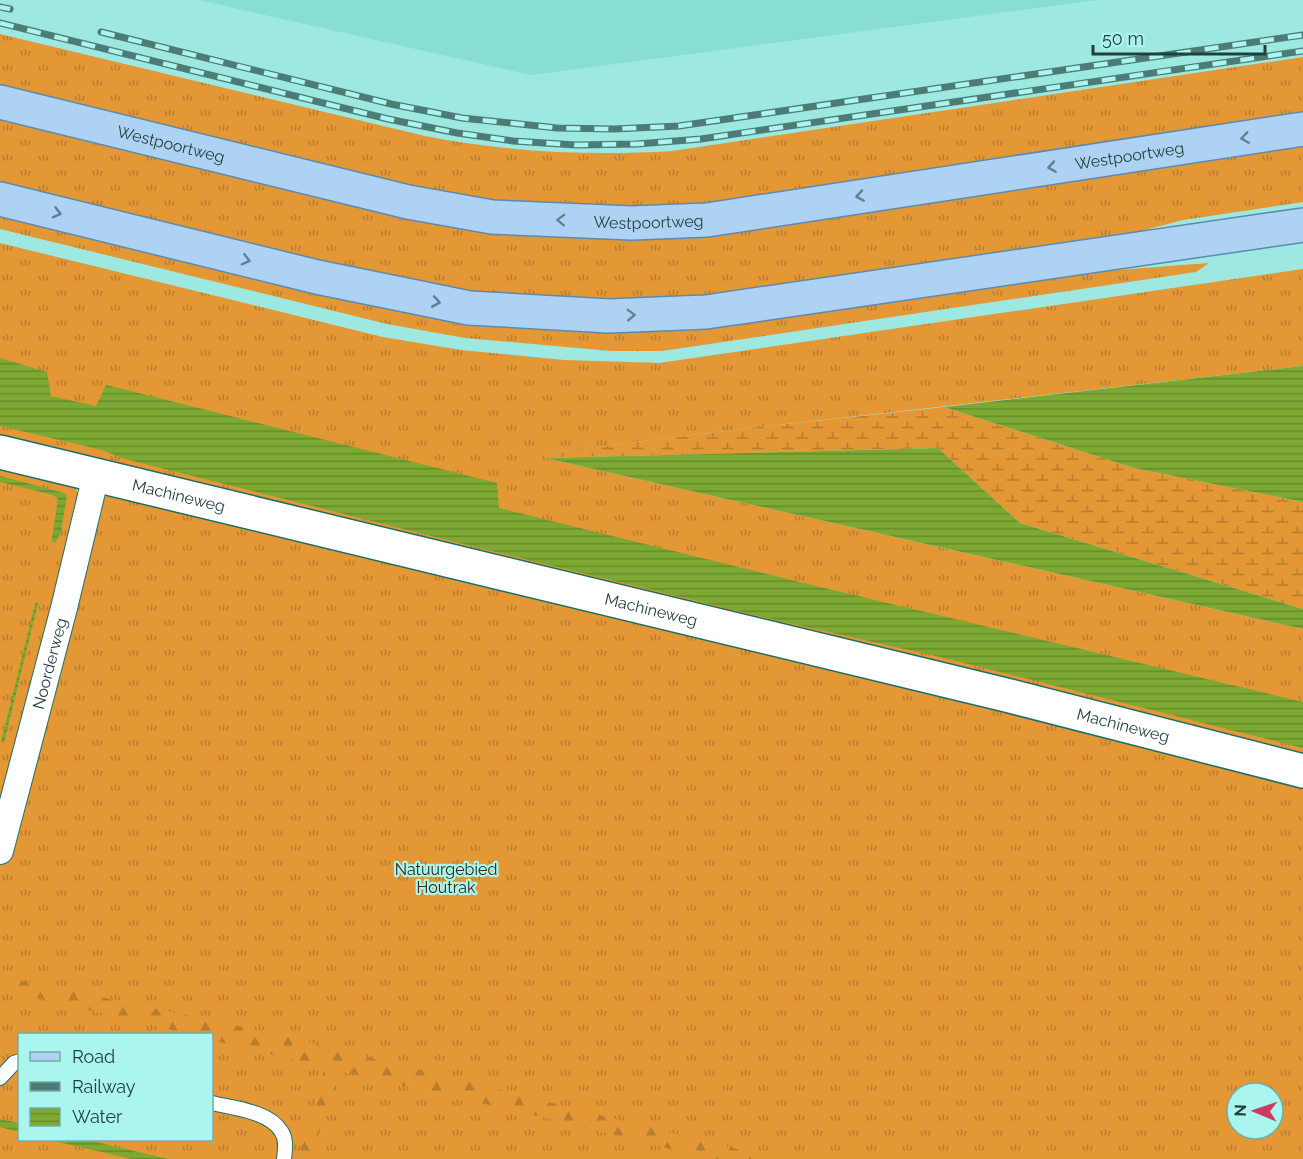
<svg xmlns="http://www.w3.org/2000/svg" width="1303" height="1159" font-family="Raleway,sans-serif">
	<style>
		.built { fill: #88ddd5 }
		.grass { fill: url(#grass-tufts); fill-rule: evenodd }
		.forest { fill: url(#forest-firs) }
		.wetland { fill: url(#wetland-marsh) }
		.water { fill: url(#water-rules) }
		.lines { fill: none; stroke-linecap: round; stroke-linejoin: round }
		.lane-casing { stroke: #1e6e68; stroke-width: 16 }
		.street-casing { stroke: #1e6e68; stroke-width: 28 }
		.secondary-casing { stroke: #1e6e68; stroke-width: 36 }
		.primary-casing { stroke: #5a8baf; stroke-width: 36 }
		.lane { stroke: #fff; stroke-width: 14 }
		.street { stroke: #fff; stroke-width: 26 }
		.secondary { stroke: #fff; stroke-width: 33 }
		.primary { stroke: #aed2f4; stroke-width: 33 }
		.rail-casing { stroke: #4d7c77; stroke-width: 7 }
		.rail { stroke: #aaf5ed; stroke-width: 4.5; stroke-dasharray: 14; stroke-linecap: butt }
		.oneway { stroke: #60828f }
		.labels { text-anchor: middle; dominant-baseline: central; stroke-width: 4.5; stroke-linejoin: round; paint-order: stroke }
		.street-label { font-size: 16px; fill: #21403d; stroke: #aaf5ed }
		.park-label { font-size: 16px; fill: #362716; stroke: #aaf5ed }
	</style>
	<defs>
		<pattern id="grass-tufts" width="24" height="20" patternUnits="userSpaceOnUse" patternTransform="scale(1.5)"><rect width="24" height="20" fill="#e49735"/><path d="M3 7l-1-3M5 7V3M7 7l1-3M15 17l-1-3M17 17v-4M19 17l1-3" fill="none" stroke="#b87d2e"/></pattern>
		<pattern id="forest-firs" width="22" height="20" patternUnits="userSpaceOnUse" patternTransform="scale(1.5)"><rect width="22" height="20" fill="#e49735"/><path d="M5 1l3.5 6h-7zM16 11l3.5 6h-7z" fill="#b87d2e"/></pattern>
		<pattern id="wetland-marsh" width="20" height="14" patternUnits="userSpaceOnUse" patternTransform="scale(1.5)"><rect width="20" height="14" fill="#e49735"/><path d="M1 5h8M5 5V1M11 12h8M15 12V8" fill="none" stroke="#b87d2e"/></pattern>
		<pattern id="water-rules" width="6" height="5" patternUnits="userSpaceOnUse" patternTransform="scale(1.5)"><rect width="6" height="5" fill="#7da933"/><path d="M0 2.5h6" fill="none" stroke="#668b2c"/></pattern>
	</defs>
	<rect width="100%" height="100%" fill="#9de8e0"/>
	<!-- built -->
	<path class="built" d="M 199,0 L 1097,0 L 531,75 Z"/>
	<!-- grass -->
	<g class="grass">
		<path d="M 0,34 L 425,136 C 507,152 589,156 672,151 L 1303,57 L 1303,111 L 842,184 L 675,207 L 494,209 L 0,93 Z"/>
		<path d="M 0,113 L 490,228 L 1303,143 L 1303,202 L 1183,220 L 1076,248 L 686,302 L 484,300 L 0,186 Z"/>
		<path d="M 0,210 L 467,320 L 1209,263 L 1196,272 L 662,351 L 611,351 L 465,338 L 387,324 L 0,229 Z"/>
		<path d="M 0,243 L 383,337 L 461,350 L 564,360 L 659,363 L 1303,269 L 1303,366 L 741,429 L 547,453 L 545,458 L 1303,629 L 1303,763 L 0,444 Z"/>
		<path d="M 0,463 L 75,486 L 79,498 L 103,498 L 112,493 L 1303,783 L 1303,1159 L 0,1159 ZM 20,1034 L 212,1034 L 212,1140 L 20,1140 ZM 1237,1093 L 1273,1093 L 1273,1129 L 1237,1129 Z"/>
	</g>
	<!-- forest -->
	<g class="forest">
		<path d="M 0,976 L 276,1034 L 776,1159 L 710,1159 L 538,1116 L 352,1074 L 212,1040 L 212,1034 L 189,1034 L 0,989 Z"/>
		<path d="M 324,1071 L 337,1075 L 311,1159 L 298,1159 Z"/>
	</g>
	<!-- wetland -->
	<path class="wetland" d="M 944,407 L 1134,468 L 1303,502 L 1303,609 L 1020,523 L 938,448 L 545,458 L 546,453 L 741,429 Z"/>
	<!-- water -->
	<g class="water">
		<path d="M 0,358 L 47,372 L 51,396 L 96,406 L 106,385 L 119,388 L 497,483 L 499,508 L 791,580 L 1303,702 L 1303,748 L 940,657 L 784,622 L 467,545 L 125,459 L 102,450 L 0,426 Z"/>
		<path d="M 1303,366 L 1303,502 L 1134,468 L 944,407 Z"/>
		<path d="M 938,448 L 1020,523 L 1303,609 L 1303,629 L 545,458 Z"/>
		<path d="M 0,476 L 61,492 L 67,495 L 61,532 L 55,543 L 52,541 L 52,538 L 58,499 L 53,495 L 0,482 Z"/>
		<path d="M 37,602 L 38,603 L 4,743 L 1,742 L 35,604 Z"/>
		<path d="M 0,1119 L 19,1123 L 19,1132 L 0,1127 Z"/>
		<path d="M 50,1140 L 88,1140 L 168,1159 L 131,1159 Z"/>
	</g>
	<g class="lines">
		<!-- lane casing -->
		<g class="lane-casing">
			<g id="lane">
				<path d="M 0,1078 L 14,1063 L 20,1061"/>
				<path d="M 212,1103 C 232,1108 269,1111 281,1131 C 287,1139 285,1150 284,1159"/>
			</g>
		</g>
		<!-- street casing -->
		<g class="street-casing">
			<g id="street">
				<path id="s1" d="M 0,851 L 64,608 L 96,475"/>
			</g>
		</g>
		<!-- secondary casing -->
		<g class="secondary-casing">
			<g id="secondary">
				<path id="s2" d="M 0,452 L 1006,695 L 1303,771"/>
			</g>
		</g>
		<!-- primary casing -->
		<g class="primary-casing">
			<g id="primary">
				<path id="s3" d="M 0,102 L 408,202 L 492,217 L 632,223 L 707,220 L 1303,129"/>
				<path d="M 0,199 L 317,277 L 469,308 L 609,316 L 706,312 L 1303,225"/>
			</g>
		</g>
		<!-- lane -->
		<use href="#lane" class="lane"/>
		<!-- street -->
		<use href="#street" class="street"/>
		<!-- secondary -->
		<use href="#secondary" class="secondary"/>
		<!-- primary -->
		<use href="#primary" class="primary"/>
		<!-- rail casing -->
		<g class="rail-casing">
			<g id="rail">
				<path d="M 0,7 L 10,9"/>
				<path d="M 0,23 L 388,119 L 457,133 L 513,141 L 576,145 L 637,144 L 701,139 L 1303,51"/>
				<path d="M 101,32 L 391,104 L 462,118 L 557,128 L 614,129 L 679,126 L 1303,35"/>
			</g>
		</g>
		<!-- rail -->
		<use href="#rail" class="rail"/>
	</g>
	<!-- one-way arrows -->
	<defs><path id="oneway-chevron" d="M-2-3.5L2.5 0L-2 3.5" fill="none" stroke-width="1.6" stroke-linecap="round" stroke-linejoin="round" transform="scale(1.5)"/></defs>
	<g class="oneway">
		<use href="#oneway-chevron" transform="translate(1245 138) rotate(172)"/>
		<use href="#oneway-chevron" transform="translate(1052 167) rotate(171)"/>
		<use href="#oneway-chevron" transform="translate(860 196) rotate(171)"/>
		<use href="#oneway-chevron" transform="translate(57 213) rotate(14)"/>
		<use href="#oneway-chevron" transform="translate(561 220) rotate(-178)"/>
		<use href="#oneway-chevron" transform="translate(246 260) rotate(14)"/>
		<use href="#oneway-chevron" transform="translate(436 302) rotate(10)"/>
		<use href="#oneway-chevron" transform="translate(631 315) rotate(-2)"/>
	</g>
	<g class="labels">
		<!-- street labels -->
		<g class="street-label">
			<text stroke="none"><textPath href="#s3" startOffset="176">Westpoortweg</textPath></text>
			<text stroke="none"><textPath href="#s3" startOffset="1148">Westpoortweg</textPath></text>
			<text stroke="none"><textPath href="#s3" startOffset="662">Westpoortweg</textPath></text>
			<text stroke="none"><textPath href="#s2" startOffset="184">Machineweg</textPath></text>
			<text stroke="none"><textPath href="#s2" startOffset="670">Machineweg</textPath></text>
			<text stroke="none"><textPath href="#s1" startOffset="194">Noorderweg</textPath></text>
			<text stroke="none"><textPath href="#s2" startOffset="1156">Machineweg</textPath></text>
		</g>
		<!-- park labels -->
		<g class="park-label">
			<text x="446" y="869">Natuurgebied<tspan x="446" dy="18">Houtrak</tspan></text>
		</g>
	</g>
	<!-- legend -->
	<rect x="18" y="1033" width="195" height="108" fill="#aaf5ed" stroke="#73ada7" stroke-width="1.5"/>
	<rect x="30" y="1052" width="30" height="9" fill="#aed2f4" stroke="#73ada7" stroke-width="1.5"/>
	<text x="72" y="1063" font-size="18" fill="#21403d">Road</text>
	<rect x="30" y="1082" width="30" height="9" fill="#4d7c77" stroke="#73ada7" stroke-width="1.5"/>
	<text x="72" y="1093" font-size="18" fill="#21403d">Railway</text>
	<rect x="30" y="1108" width="30" height="18" fill="url(#water-rules)" stroke="#73ada7" stroke-width="1.5"/>
	<text x="72" y="1123" font-size="18" fill="#21403d">Water</text>
	<!-- north arrow -->
	<g transform="translate(1255 1111) rotate(272)"><circle r="28" fill="#aaf5ed" stroke="#73ada7" stroke-width="1.5"/>
	<path d="M0-4.5L10 22L0 15L-10 22Z" fill="#ca3b64"/>
	<text y="-9" font-size="16" font-weight="bold" text-anchor="middle" fill="#21403d">N</text>
	</g>
	<!-- scale -->
	<path d="M1093 45v9h172v-9" fill="none" stroke="#21403d" stroke-width="3"/>
	<text x="1102" y="45" font-size="18" fill="#21403d" stroke="#aaf5ed" stroke-width="4.5" paint-order="stroke">50 m</text>
</svg>
